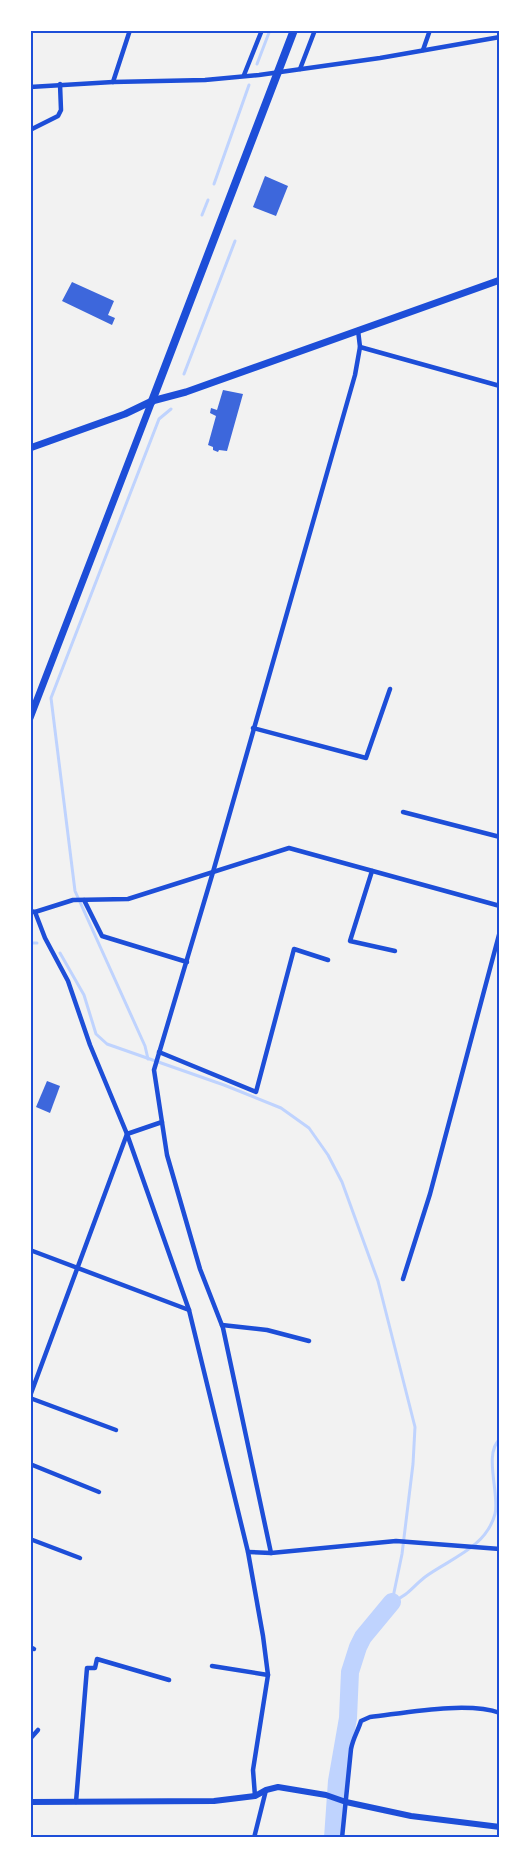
<svg xmlns="http://www.w3.org/2000/svg" width="530" height="1868" font-family="Arial,sans-serif">
	<style>
		.lines { fill: none; stroke-linecap: round; stroke-linejoin: round }
		.stream { stroke: #bfd3fe; stroke-width: 3 }
		.river { stroke: #bfd3fe; stroke-width: 18 }
		.building { fill: #3d67dc }
		.minor { stroke: #1d4ed8; stroke-width: 4.5 }
		.tertiary { stroke: #1d4ed8; stroke-width: 6 }
		.secondary { stroke: #1d4ed8; stroke-width: 7 }
		.trunk { stroke: #1d4ed8; stroke-width: 8 }
		.neatline { fill: none; stroke: #1d4ed8; stroke-width: 2 }
	</style>
	<rect width="100%" height="100%" fill="#f2f2f2"/>
	<g class="lines">
		<!-- stream -->
		<g class="stream">
			<path d="M 257,64 L 270,30"/>
			<path d="M 214,184 L 249,85"/>
			<path d="M 202,215 L 208,200"/>
			<path d="M 184,374 L 235,241"/>
			<path d="M 30,943 L 37,943"/>
			<path d="M 60,953 L 84,995 L 96,1034 L 107,1044 L 224,1085 L 281,1108 L 309,1128 L 328,1155 L 342,1182 L 378,1281 L 415,1427 L 413,1464 L 402,1554 L 392,1602"/>
			<path d="M 148,1059 L 145,1046 L 75,891 L 51,698 L 159,419 L 171,409"/>
			<path d="M 392,1602 C 410,1594 411,1588 425,1577 C 449,1559 486,1548 495,1514 C 500,1495 483,1453 500,1439"/>
		</g>
		<!-- river -->
		<path class="river" d="M 333,1838 L 337,1781 L 348,1718 L 350,1672 L 358,1647 L 363,1637 L 392,1602"/>
	</g>
	<!-- building -->
	<g class="building">
		<path d="M 265,176 L 288,186 L 276,216 L 253,207 Z"/>
		<path d="M 72,282 L 114,301 L 108,315 L 115,318 L 112,325 L 62,301 Z"/>
		<path d="M 223,390 L 243,394 L 227,451 L 219,450 L 218,452 L 213,450 L 213,447 L 208,445 L 216,416 L 210,413 L 211,408 L 217,410 Z"/>
		<path d="M 47,1081 L 60,1086 L 50,1113 L 36,1107 Z"/>
	</g>
	<g class="lines">
		<!-- minor -->
		<g class="minor">
			<path d="M 423,50 L 430,30"/>
			<path d="M 300,69 L 315,30"/>
			<path d="M 244,75 L 262,30"/>
			<path d="M 113,82 L 130,30"/>
			<path d="M 30,87 L 113,82 L 205,80 L 259,75 L 380,58 L 500,37"/>
			<path d="M 30,130 L 58,116 L 61,110 L 60,84"/>
			<path d="M 360,347 L 500,386"/>
			<path d="M 253,728 L 366,758 L 390,689"/>
			<path d="M 403,812 L 500,837"/>
			<path d="M 372,871 L 350,941 L 395,951"/>
			<path d="M 84,900 L 102,936 L 187,962"/>
			<path d="M 30,911 L 35,912 L 73,900 L 128,899 L 289,848 L 500,906"/>
			<path d="M 35,912 L 45,938 L 68,981 L 90,1045 L 127,1134 L 189,1310 L 248,1552 L 263,1636 L 268,1675 L 253,1770 L 255,1796"/>
			<path d="M 159,1052 L 256,1092 L 294,949 L 328,960"/>
			<path d="M 127,1134 L 162,1122"/>
			<path d="M 30,1250 L 189,1310"/>
			<path d="M 403,1279 L 430,1194 L 500,931"/>
			<path d="M 222,1325 L 267,1330 L 309,1341"/>
			<path d="M 30,1396 L 127,1134"/>
			<path d="M 30,1398 L 116,1430"/>
			<path d="M 30,1464 L 99,1492"/>
			<path d="M 30,1539 L 80,1558"/>
			<path d="M 248,1552 L 271,1553 L 396,1541 L 500,1549"/>
			<path d="M 271,1553 L 223,1328 L 200,1269 L 167,1155 L 154,1070 L 213,872 L 355,375 L 360,347 L 358,330"/>
			<path d="M 30,1647 L 34,1649"/>
			<path d="M 212,1666 L 268,1675"/>
			<path d="M 30,1739 L 38,1730"/>
			<path d="M 76,1802 L 87,1668 L 95,1668 L 97,1659 L 169,1680"/>
			<path d="M 254,1838 L 266,1790"/>
			<path d="M 342,1838 L 351,1749 C 353,1738 358,1731 361,1721 L 370,1717 C 405,1713 467,1701 500,1713"/>
		</g>
		<!-- tertiary -->
		<path class="tertiary" d="M 30,1802 L 214,1801 L 255,1796 L 266,1790 L 278,1787 L 326,1795 L 346,1802 L 411,1816 L 500,1827"/>
		<!-- secondary -->
		<g class="secondary">
			<path d="M 30,448 L 125,414 L 152,401 L 186,392 L 500,280"/>
			<path d="M 30,718 L 152,401"/>
		</g>
		<!-- trunk -->
		<path class="trunk" d="M 152,401 L 294,30"/>
	</g>
	<!-- border -->
	<rect width="530" height="1868" fill="none" stroke="#ffffff" stroke-width="63"/>
	<rect x="32" y="32" width="466" height="1804" class="neatline"/>
</svg>
